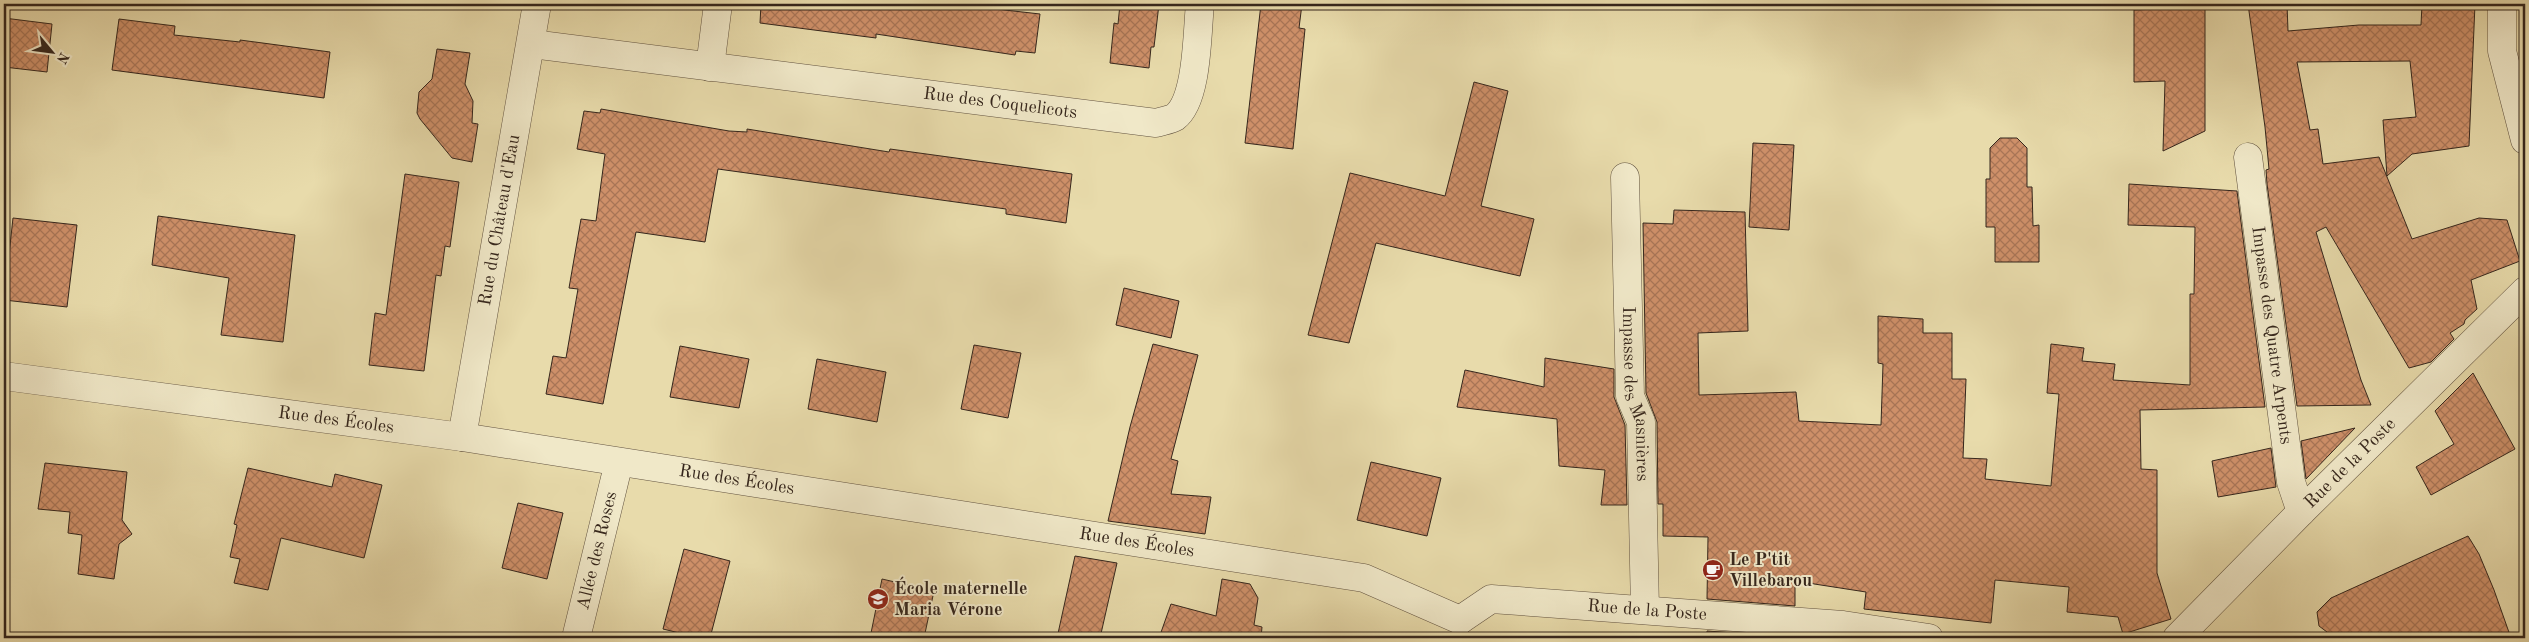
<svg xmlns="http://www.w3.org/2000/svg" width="2529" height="642" font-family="'Old Standard TT',serif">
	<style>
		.building { fill: url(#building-cross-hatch); stroke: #35261c }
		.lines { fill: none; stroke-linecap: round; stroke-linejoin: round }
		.minor-casing { stroke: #625340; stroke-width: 29 }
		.minor { stroke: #f0e8c8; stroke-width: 28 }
		.labels { text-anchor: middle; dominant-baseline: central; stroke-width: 4; stroke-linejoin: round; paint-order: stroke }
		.street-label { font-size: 18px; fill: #35261c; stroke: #f0e8c8 }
		.poi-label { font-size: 18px; font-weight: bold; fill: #35261c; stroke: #f0e8c8; text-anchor: start }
	</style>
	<defs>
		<pattern id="building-cross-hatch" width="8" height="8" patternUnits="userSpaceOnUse" patternTransform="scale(1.25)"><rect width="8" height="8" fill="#ce9069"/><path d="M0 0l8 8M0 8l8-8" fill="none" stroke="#a87556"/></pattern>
	</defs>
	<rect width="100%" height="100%" fill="#e8dbab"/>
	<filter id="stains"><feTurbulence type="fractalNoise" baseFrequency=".004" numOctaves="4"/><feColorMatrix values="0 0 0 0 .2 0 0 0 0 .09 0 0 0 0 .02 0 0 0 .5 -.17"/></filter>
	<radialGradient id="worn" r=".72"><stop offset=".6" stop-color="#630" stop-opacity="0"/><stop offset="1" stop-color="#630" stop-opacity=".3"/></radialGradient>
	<!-- building -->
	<g class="building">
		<path d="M 761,4 L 952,4 L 1040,14 L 1035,53 L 1016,51 L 1015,55 L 876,34 L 876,38 L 760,23 Z"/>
		<path d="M 1120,4 L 1159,4 L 1154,47 L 1151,47 L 1149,68 L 1110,63 L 1114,23 L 1118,24 Z"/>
		<path d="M 1261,4 L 1302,4 L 1299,28 L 1305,29 L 1293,149 L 1245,143 Z"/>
		<path d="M 2248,4 L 2287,4 L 2288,31 L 2359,25 L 2421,25 L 2422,4 L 2475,4 L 2469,146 L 2412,154 L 2387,176 L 2383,120 L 2416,117 L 2410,61 L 2297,62 L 2310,130 L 2318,129 L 2323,164 L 2379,157 L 2412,239 L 2479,218 L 2507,220 L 2520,261 L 2471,280 L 2477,309 L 2465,320 L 2464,324 L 2450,333 L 2454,339 L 2431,362 L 2409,368 L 2326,227 L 2316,232 L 2361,380 L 2371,405 L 2297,406 L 2267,184 L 2266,170 L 2269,169 L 2265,127 Z"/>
		<path d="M 2205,7 L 2205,131 L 2163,151 L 2165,81 L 2134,82 L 2134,10 Z"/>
		<path d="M 4,18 L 52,24 L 47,72 L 4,67 Z"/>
		<path d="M 119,19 L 175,26 L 174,35 L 240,42 L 240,40 L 330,52 L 324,98 L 112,70 Z"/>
		<path d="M 437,49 L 470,53 L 465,84 L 473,101 L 472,123 L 478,124 L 472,162 L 452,158 L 420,119 L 417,113 L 419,92 L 432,79 Z"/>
		<path d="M 1474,82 L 1508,91 L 1481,206 L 1534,219 L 1520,276 L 1376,243 L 1349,343 L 1308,335 L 1350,173 L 1445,196 Z"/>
		<path d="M 601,109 L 729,131 L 747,132 L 747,129 L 889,152 L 890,149 L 1072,174 L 1066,223 L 1006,214 L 1006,209 L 718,169 L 705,242 L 636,232 L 603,404 L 546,394 L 553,356 L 566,358 L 578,289 L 569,288 L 581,219 L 596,221 L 605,154 L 577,149 L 584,111 L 600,113 Z"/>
		<path d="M 2000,138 L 2017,138 L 2027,148 L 2027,187 L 2032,187 L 2033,226 L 2039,225 L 2039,262 L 1995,262 L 1995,227 L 1986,227 L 1986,179 L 1990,179 L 1990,148 Z"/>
		<path d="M 1753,143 L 1794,145 L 1789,230 L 1749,227 Z"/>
		<path d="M 405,174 L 459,182 L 450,247 L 445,246 L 441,276 L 436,275 L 424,371 L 369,365 L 375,313 L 386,315 Z"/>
		<path d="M 2129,184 L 2237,191 L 2265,407 L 2140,410 L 2141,469 L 2157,470 L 2157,573 L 2171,619 L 2123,634 L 2118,617 L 2067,612 L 2069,587 L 1995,580 L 1991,623 L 1864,609 L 1866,592 L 1795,581 L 1795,606 L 1707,599 L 1708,537 L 1663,536 L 1663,504 L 1658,504 L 1657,422 L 1646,393 L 1643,223 L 1673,224 L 1674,210 L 1745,212 L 1748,331 L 1698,333 L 1699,395 L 1796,392 L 1799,421 L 1881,425 L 1883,364 L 1878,363 L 1878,316 L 1923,319 L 1923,333 L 1952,333 L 1952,379 L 1966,379 L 1963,458 L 1987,459 L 1985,479 L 2051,486 L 2059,394 L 2047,393 L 2051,344 L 2084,348 L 2082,361 L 2115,364 L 2113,380 L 2190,385 L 2190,294 L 2194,294 L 2195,227 L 2128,225 Z"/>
		<path d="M 158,216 L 295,235 L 283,342 L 221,335 L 229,278 L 152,265 Z"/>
		<path d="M 13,218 L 77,225 L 67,307 L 4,300 Z"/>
		<path d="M 1124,288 L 1179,301 L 1171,338 L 1116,325 Z"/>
		<path d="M 1153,344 L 1198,355 L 1171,459 L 1178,461 L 1171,494 L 1211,497 L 1205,534 L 1108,521 L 1130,427 Z"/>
		<path d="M 974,345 L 1021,353 L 1008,418 L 961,409 Z"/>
		<path d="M 680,346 L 749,359 L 739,408 L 670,397 Z"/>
		<path d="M 1545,358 L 1614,369 L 1614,397 L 1625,425 L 1627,505 L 1601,505 L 1605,470 L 1559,466 L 1557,419 L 1457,407 L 1465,370 L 1544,387 Z"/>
		<path d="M 817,359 L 886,372 L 877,422 L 808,409 Z"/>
		<path d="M 2473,373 L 2515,449 L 2431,495 L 2416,467 L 2454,444 L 2435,411 Z"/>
		<path d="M 2355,428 L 2306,479 L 2301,441 Z"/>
		<path d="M 2271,448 L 2276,487 L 2218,497 L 2212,461 Z"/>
		<path d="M 1371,462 L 1441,478 L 1427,536 L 1357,520 Z"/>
		<path d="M 45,463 L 127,472 L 122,520 L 132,534 L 119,544 L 114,579 L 78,574 L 82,535 L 68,533 L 70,512 L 38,509 Z"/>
		<path d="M 248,468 L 332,487 L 335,474 L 382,485 L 364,558 L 281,538 L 268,590 L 234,583 L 240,559 L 230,557 L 237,525 L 234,524 Z"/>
		<path d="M 518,503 L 563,513 L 547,579 L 502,568 Z"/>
		<path d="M 2468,536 L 2479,554 L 2494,590 L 2511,638 L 2335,638 L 2319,626 L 2317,612 L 2331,598 Z"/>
		<path d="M 684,549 L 730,561 L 710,638 L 700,638 L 663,629 Z"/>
		<path d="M 1075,556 L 1117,563 L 1100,638 L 1057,638 Z"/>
		<path d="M 882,579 L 934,591 L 924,638 L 870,638 Z"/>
		<path d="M 1222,579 L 1250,584 L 1258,598 L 1254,625 L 1262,627 L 1261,638 L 1159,638 L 1171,604 L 1216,616 Z"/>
		<path d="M 1707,631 L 1794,637 L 1794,638 L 1707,638 Z"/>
	</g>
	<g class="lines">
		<!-- minor casing -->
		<g class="minor-casing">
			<g id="minor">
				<path d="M 2502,4 L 2502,51 L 2525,140"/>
				<path id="s1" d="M 532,44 L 1156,123 C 1162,121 1170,120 1175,117 C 1198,100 1197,31 1200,4"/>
				<path d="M 710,67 L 718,4"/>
				<path id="s2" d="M 2248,157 L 2291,482 L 2301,512"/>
				<path id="s3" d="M 1625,177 L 1630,396 L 1641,422 L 1645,610"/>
				<path id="s4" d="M 4,376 L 462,437 L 1364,578 L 1460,620"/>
				<path id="s5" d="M 462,437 L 537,4"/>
				<path id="s6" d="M 1460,620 L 1491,599 L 1843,625 L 1929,638"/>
				<path id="s7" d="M 576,638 L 619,462"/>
				<path id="s8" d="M 2177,638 L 2301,512 L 2525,291"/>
			</g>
		</g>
		<!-- minor -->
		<use href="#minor" class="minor"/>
	</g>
	<!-- icons -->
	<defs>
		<g id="cafe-disc" transform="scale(1.125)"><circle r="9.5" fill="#8f2418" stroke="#f0e8c8"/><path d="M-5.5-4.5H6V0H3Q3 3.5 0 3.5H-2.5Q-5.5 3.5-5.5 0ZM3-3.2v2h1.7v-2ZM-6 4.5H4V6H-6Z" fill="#fff"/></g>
		<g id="school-disc" transform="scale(1.125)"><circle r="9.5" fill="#8f2418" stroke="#f0e8c8"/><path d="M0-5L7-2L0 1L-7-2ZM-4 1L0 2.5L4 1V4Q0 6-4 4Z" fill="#fff"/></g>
	</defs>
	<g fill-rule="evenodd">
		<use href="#cafe-disc" x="1713" y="570"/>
		<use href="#school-disc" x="878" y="599"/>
	</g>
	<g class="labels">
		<!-- street labels -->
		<g class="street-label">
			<text stroke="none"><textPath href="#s1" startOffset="472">Rue des Coquelicots</textPath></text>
			<text stroke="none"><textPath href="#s5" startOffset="220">Rue du Château d'Eau</textPath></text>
			<text stroke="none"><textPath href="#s2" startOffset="180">Impasse des Quatre Arpents</textPath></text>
			<text stroke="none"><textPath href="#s3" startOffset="218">Impasse des Masnières</textPath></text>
			<text stroke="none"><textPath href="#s4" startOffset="335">Rue des Écoles</textPath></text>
			<text stroke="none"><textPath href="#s8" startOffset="246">Rue de la Poste</textPath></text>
			<text stroke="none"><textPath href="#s4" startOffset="740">Rue des Écoles</textPath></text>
			<text stroke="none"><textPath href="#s4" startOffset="1145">Rue des Écoles</textPath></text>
			<text stroke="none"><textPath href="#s7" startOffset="90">Allée des Roses</textPath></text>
			<text stroke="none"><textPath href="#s6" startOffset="194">Rue de la Poste</textPath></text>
		</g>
		<!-- poi labels -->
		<g class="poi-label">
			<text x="1729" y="560">Le P'tit<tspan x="1729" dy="21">Villebarou</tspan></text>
			<text x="894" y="589">École maternelle<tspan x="894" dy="21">Maria Vérone</tspan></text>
		</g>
	</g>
	<!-- margin -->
	<rect width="2529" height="642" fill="none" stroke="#e8dbab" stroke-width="20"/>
	<rect x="5" y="5" width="2519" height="632" fill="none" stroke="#35261c" stroke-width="2.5"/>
	<rect x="10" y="10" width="2509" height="622" fill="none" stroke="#35261c"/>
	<!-- north arrow -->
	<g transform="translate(52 52) rotate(119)" stroke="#f0e8c8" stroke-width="4" paint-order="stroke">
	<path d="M0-4L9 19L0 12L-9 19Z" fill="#35261c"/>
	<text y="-8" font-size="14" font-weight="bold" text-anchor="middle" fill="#35261c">N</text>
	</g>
	<rect width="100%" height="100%" filter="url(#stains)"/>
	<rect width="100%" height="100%" fill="url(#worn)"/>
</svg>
